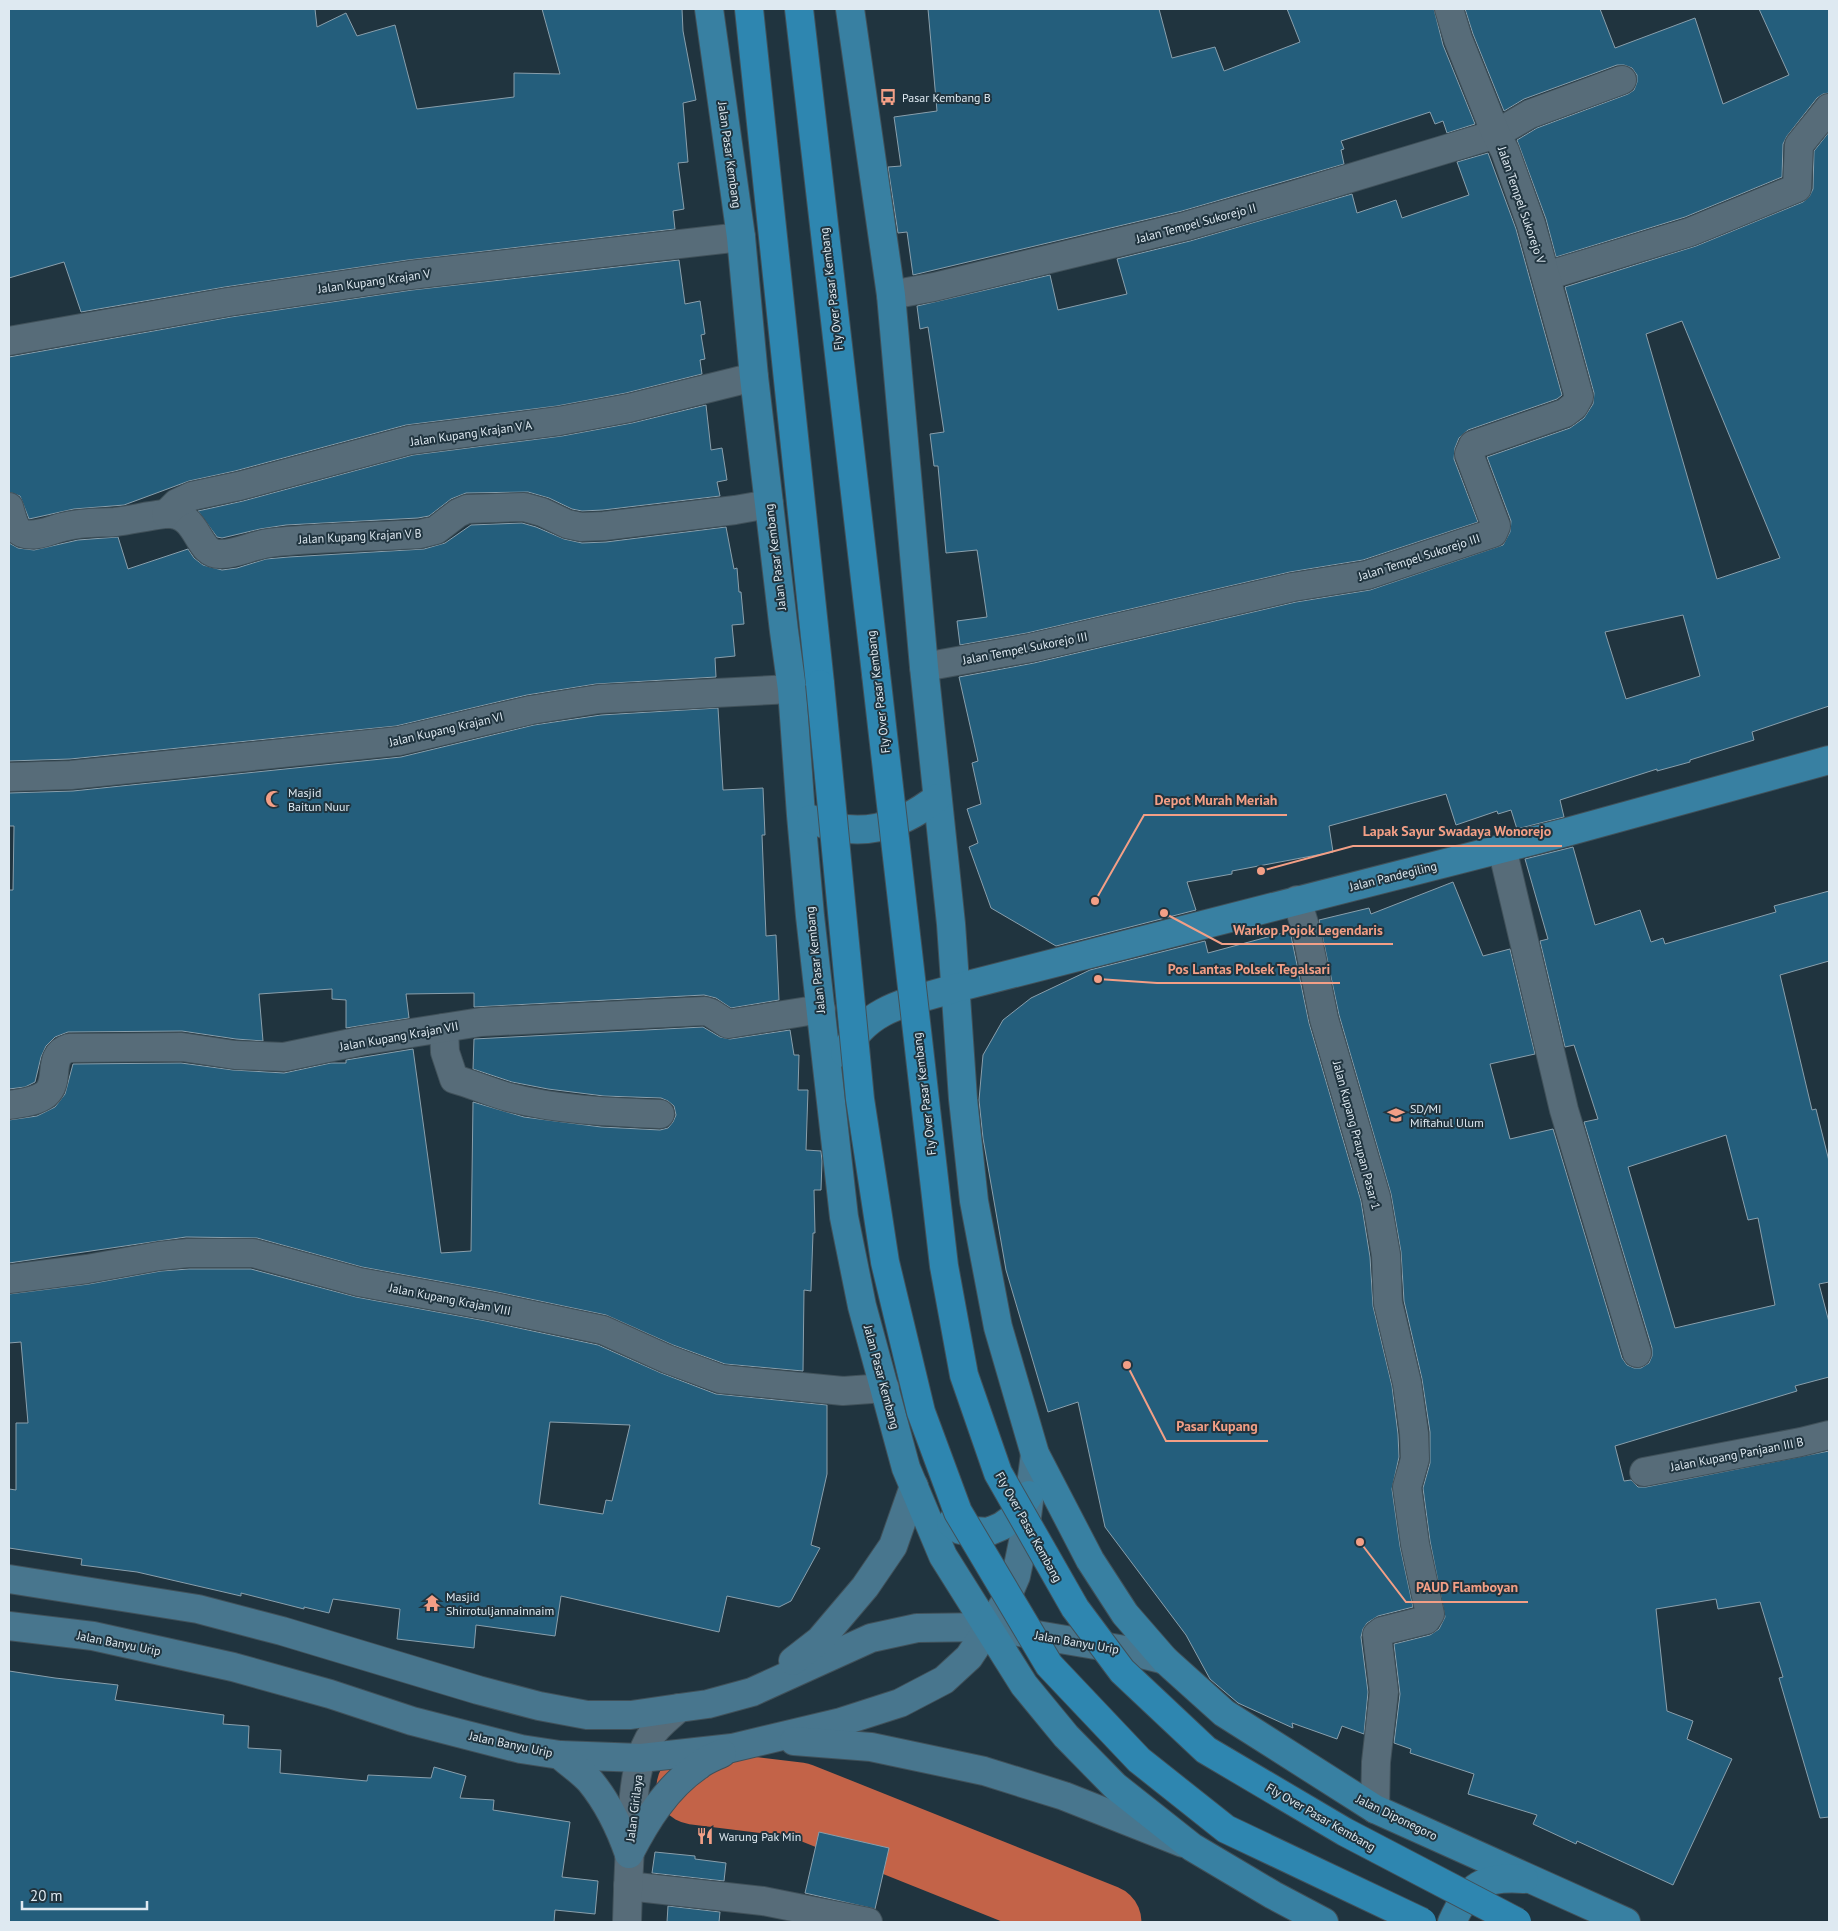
<svg xmlns="http://www.w3.org/2000/svg" width="1838" height="1931" font-family="'PT Sans',sans-serif">
	<style>
		.lines { fill: none; stroke-linecap: round; stroke-linejoin: round }
		.river { stroke: #c36348; stroke-width: 75 }
		.building { fill: #245e7c; stroke: #899fac; fill-rule: evenodd }
		.minor-casing { stroke: #40515a; stroke-width: 30 }
		.tertiary-casing { stroke: #40515a; stroke-width: 30 }
		.secondary-casing { stroke: #40515a; stroke-width: 30 }
		.primary-casing { stroke: #40515a; stroke-width: 30 }
		.trunk-casing { stroke: #40515a; stroke-width: 30 }
		.minor { stroke: #576c79; stroke-width: 28 }
		.tertiary { stroke: #576c79; stroke-width: 28 }
		.secondary { stroke: #48768e; stroke-width: 28 }
		.primary { stroke: #3880a2; stroke-width: 28 }
		.trunk { stroke: #2e86b0; stroke-width: 28 }
		.trunk-bridge-casing { stroke: #40515a; stroke-width: 30; stroke-linecap: butt }
		.trunk-bridge { stroke: #2e86b0; stroke-width: 28 }
		.labels { text-anchor: middle; dominant-baseline: central; stroke-width: 4; stroke-linejoin: round; paint-order: stroke }
		.poi-label { font-size: 12px; fill: #dee9f1; stroke: #20343f; text-anchor: start }
		.street-label { font-size: 12px; fill: #dee9f1; stroke: #20343f }
		.leader { fill: none; stroke: #f39f86; stroke-width: 2 }
		.callout-dot { fill: #f39f86; stroke: #20343f; stroke-width: 2 }
		.callout-label { font-size: 14px; text-anchor: middle; font-weight: bold; fill: #f39f86; stroke: #20343f; stroke-width: 4; stroke-linejoin: round; paint-order: stroke }
	</style>
	<rect width="100%" height="100%" fill="#20343f"/>
	<g class="lines">
		<!-- river -->
		<path class="river" d="M 694,1787 L 799,1800 L 1104,1922"/>
	</g>
	<!-- building -->
	<g class="building">
		<path d="M 9,9 L 315,9 L 317,27 L 346,13 L 357,36 L 395,25 L 417,109 L 514,97 L 514,73 L 560,74 L 542,9 L 682,9 L 683,31 L 696,100 L 683,103 L 688,162 L 678,163 L 684,209 L 673,211 L 675,229 L 408,260 L 225,287 L 81,312 L 64,262 L 9,278 Z"/>
		<path d="M 928,9 L 1159,9 L 1172,58 L 1215,47 L 1224,71 L 1300,42 L 1287,9 L 1434,9 L 1443,45 L 1475,124 L 1447,133 L 1443,121 L 1435,124 L 1430,112 L 1341,141 L 1344,149 L 1341,150 L 1344,164 L 1182,211 L 913,275 L 907,232 L 898,233 L 888,167 L 901,166 L 894,117 L 937,111 Z"/>
		<path d="M 1465,9 L 1600,9 L 1615,48 L 1695,18 L 1723,104 L 1789,75 L 1759,9 L 1829,9 L 1829,93 L 1823,94 L 1817,98 L 1787,136 L 1783,144 L 1782,177 L 1685,217 L 1556,257 L 1546,219 L 1517,140 L 1537,128 L 1628,94 L 1634,90 L 1637,82 L 1637,75 L 1632,68 L 1624,65 L 1617,65 L 1524,99 L 1504,111 L 1473,34 Z"/>
		<path d="M 1829,132 L 1829,706 L 1752,732 L 1754,740 L 1690,760 L 1690,762 L 1657,771 L 1657,769 L 1560,800 L 1564,817 L 1517,829 L 1511,810 L 1498,814 L 1497,811 L 1456,825 L 1446,794 L 1329,826 L 1333,852 L 1232,871 L 1232,874 L 1187,882 L 1196,910 L 1056,946 L 991,908 L 969,847 L 978,843 L 967,809 L 981,804 L 972,763 L 978,761 L 959,677 L 1034,663 L 1296,602 L 1370,590 L 1503,545 L 1510,532 L 1511,521 L 1487,457 L 1570,428 L 1584,418 L 1593,404 L 1594,393 L 1565,287 L 1696,246 L 1803,202 L 1809,197 L 1813,189 L 1814,151 ZM 1682,321 L 1780,558 L 1717,579 L 1646,334 ZM 1683,615 L 1700,676 L 1626,699 L 1605,632 Z"/>
		<path d="M 1488,153 L 1516,229 L 1562,395 L 1557,399 L 1468,430 L 1459,438 L 1455,448 L 1454,459 L 1478,522 L 1363,560 L 1290,572 L 1027,633 L 960,645 L 957,621 L 987,617 L 977,550 L 946,553 L 938,466 L 934,466 L 930,434 L 944,432 L 928,327 L 920,329 L 917,306 L 1050,275 L 1058,310 L 1127,294 L 1117,259 L 1190,241 L 1352,194 L 1357,213 L 1396,200 L 1402,218 L 1469,195 L 1457,162 Z"/>
		<path d="M 679,260 L 685,304 L 700,301 L 705,334 L 701,335 L 705,359 L 700,360 L 702,374 L 626,393 L 557,406 L 406,425 L 235,471 L 189,481 L 124,505 L 74,509 L 29,519 L 20,496 L 9,492 L 9,357 L 231,317 L 412,290 Z"/>
		<path d="M 706,405 L 711,450 L 722,448 L 727,480 L 717,482 L 720,496 L 603,510 L 582,511 L 572,509 L 549,498 L 528,492 L 466,493 L 451,499 L 429,516 L 418,518 L 286,525 L 260,529 L 222,538 L 217,537 L 198,511 L 243,501 L 413,455 L 562,436 L 632,423 Z"/>
		<path d="M 522,523 L 536,527 L 564,539 L 582,543 L 606,542 L 726,527 L 734,569 L 737,568 L 739,592 L 741,592 L 744,624 L 732,625 L 735,656 L 715,658 L 716,677 L 596,684 L 527,695 L 396,726 L 70,759 L 9,761 L 9,543 L 18,548 L 34,550 L 78,540 L 118,537 L 128,569 L 188,549 L 194,558 L 203,565 L 222,570 L 237,568 L 266,559 L 289,557 L 424,549 L 445,543 L 471,525 Z"/>
		<path d="M 718,708 L 723,790 L 763,788 L 765,835 L 762,835 L 766,936 L 776,935 L 779,1000 L 731,1008 L 716,998 L 704,995 L 474,1007 L 474,993 L 406,994 L 409,1018 L 346,1028 L 346,1000 L 332,999 L 332,989 L 259,994 L 263,1041 L 236,1039 L 182,1031 L 68,1032 L 55,1037 L 46,1046 L 41,1057 L 35,1082 L 25,1087 L 9,1089 L 9,890 L 13,890 L 14,826 L 9,826 L 9,793 L 73,791 L 401,757 L 534,725 L 601,715 Z"/>
		<path d="M 1573,847 L 1595,925 L 1640,910 L 1651,942 L 1663,938 L 1665,944 L 1776,912 L 1774,906 L 1829,891 L 1829,961 L 1780,975 L 1812,1110 L 1816,1109 L 1829,1161 L 1829,1282 L 1819,1284 L 1829,1322 L 1829,1377 L 1795,1386 L 1797,1391 L 1615,1446 L 1624,1481 L 1631,1480 L 1638,1487 L 1646,1487 L 1829,1451 L 1829,1817 L 1820,1818 L 1779,1678 L 1783,1677 L 1760,1602 L 1718,1609 L 1716,1599 L 1656,1609 L 1667,1711 L 1693,1721 L 1687,1739 L 1732,1759 L 1673,1885 L 1577,1841 L 1576,1844 L 1533,1824 L 1537,1815 L 1468,1794 L 1474,1774 L 1410,1753 L 1411,1749 L 1394,1743 L 1400,1694 L 1394,1644 L 1430,1635 L 1439,1629 L 1445,1617 L 1430,1541 L 1423,1488 L 1430,1463 L 1430,1432 L 1422,1379 L 1404,1301 L 1401,1252 L 1391,1194 L 1339,1015 L 1319,920 L 1369,908 L 1371,914 L 1453,882 L 1483,956 L 1510,949 L 1535,1054 L 1490,1064 L 1510,1139 L 1553,1129 L 1622,1358 L 1627,1365 L 1634,1368 L 1641,1368 L 1649,1363 L 1652,1356 L 1652,1348 L 1584,1122 L 1598,1119 L 1574,1045 L 1565,1047 L 1540,941 L 1548,939 L 1525,859 ZM 1726,1135 L 1748,1220 L 1758,1218 L 1775,1305 L 1675,1328 L 1628,1167 Z"/>
		<path d="M 1290,931 L 1309,1023 L 1361,1201 L 1370,1257 L 1373,1306 L 1392,1386 L 1398,1434 L 1399,1457 L 1392,1489 L 1400,1546 L 1413,1607 L 1378,1616 L 1367,1623 L 1363,1629 L 1361,1637 L 1368,1692 L 1364,1734 L 1342,1726 L 1337,1739 L 1292,1723 L 1293,1728 L 1238,1703 L 1210,1679 L 1186,1635 L 1105,1527 L 1078,1402 L 1048,1412 L 1006,1270 L 983,1138 L 979,1100 L 983,1055 L 1003,1020 L 1031,998 L 1090,970 L 1205,941 L 1208,953 Z"/>
		<path d="M 703,1027 L 720,1037 L 730,1039 L 790,1030 L 794,1055 L 799,1055 L 798,1090 L 808,1090 L 806,1150 L 821,1151 L 822,1161 L 821,1190 L 814,1190 L 815,1233 L 813,1233 L 811,1291 L 804,1290 L 803,1371 L 725,1364 L 673,1345 L 606,1315 L 492,1291 L 362,1267 L 257,1238 L 186,1237 L 9,1263 L 9,1120 L 37,1116 L 55,1107 L 65,1094 L 73,1064 L 181,1063 L 233,1070 L 284,1073 L 331,1063 L 346,1063 L 346,1060 L 413,1049 L 441,1253 L 471,1251 L 473,1102 L 524,1117 L 601,1127 L 660,1130 L 668,1128 L 673,1122 L 676,1115 L 674,1106 L 668,1101 L 661,1098 L 604,1096 L 548,1089 L 512,1082 L 473,1069 L 474,1039 Z"/>
		<path d="M 189,1269 L 251,1269 L 356,1297 L 486,1321 L 598,1345 L 661,1373 L 716,1394 L 827,1405 L 827,1474 L 811,1545 L 820,1548 L 791,1601 L 779,1607 L 727,1596 L 719,1632 L 561,1596 L 555,1636 L 476,1625 L 474,1648 L 397,1639 L 400,1609 L 333,1599 L 329,1613 L 304,1607 L 304,1609 L 241,1593 L 241,1596 L 137,1572 L 81,1565 L 82,1559 L 9,1548 L 9,1489 L 16,1490 L 16,1423 L 28,1423 L 21,1342 L 9,1343 L 9,1294 L 89,1284 L 161,1271 ZM 550,1422 L 630,1425 L 612,1501 L 606,1500 L 603,1514 L 539,1504 Z"/>
		<path d="M 9,1671 L 55,1678 L 118,1685 L 115,1700 L 224,1715 L 223,1724 L 249,1726 L 248,1748 L 281,1750 L 280,1773 L 367,1781 L 368,1775 L 431,1778 L 434,1767 L 466,1776 L 460,1798 L 494,1800 L 493,1810 L 570,1822 L 562,1877 L 598,1881 L 595,1914 L 555,1910 L 554,1922 L 9,1922 Z"/>
		<path d="M 819,1832 L 889,1848 L 875,1909 L 805,1893 Z"/>
		<path d="M 655,1852 L 695,1856 L 695,1859 L 726,1863 L 724,1881 L 652,1873 Z"/>
		<path d="M 668,1906 L 720,1912 L 719,1922 L 667,1922 Z"/>
	</g>
	<g class="lines">
		<!-- minor casing -->
		<g class="minor-casing">
			<g id="minor">
				<path d="M 1546,276 L 1690,232 L 1797,188 L 1799,145 L 1829,108"/>
				<path d="M 891,295 L 934,287 L 1186,226 L 1291,196 L 1496,134 L 1530,114 L 1622,80"/>
				<path d="M 9,341 L 228,302 L 410,275 L 741,237"/>
				<path d="M 9,507 C 12,515 13,529 22,533 C 35,538 50,530 63,527 C 80,522 97,523 115,522 C 131,520 147,516 164,514 C 201,511 195,556 221,554 C 237,554 253,545 269,543 C 319,537 369,537 420,534 L 436,530 L 458,513 L 467,509 L 524,507 L 542,512 L 567,524 L 581,527 L 604,526 L 735,510 L 769,504"/>
				<path d="M 166,514 L 177,503 L 192,496 L 239,486 L 410,440 L 559,421 L 629,408 L 754,377"/>
				<path d="M 924,667 L 1030,648 L 1293,587 L 1367,575 L 1493,533 L 1496,526 L 1469,454 L 1473,445 L 1565,413 L 1574,406 L 1579,397 L 1531,224 L 1505,151 L 1496,134 L 1458,39 L 1449,9"/>
				<path d="M 9,777 L 71,775 L 399,741 L 531,710 L 599,699 L 792,689"/>
				<path d="M 1502,848 L 1564,1110 L 1637,1353"/>
				<path d="M 1297,900 L 1306,930 L 1324,1019 L 1376,1197 L 1386,1255 L 1388,1303 L 1407,1383 L 1414,1433 L 1415,1459 L 1407,1487 L 1415,1544 L 1430,1614 L 1426,1620 L 1382,1631 L 1377,1635 L 1384,1692 L 1376,1762 L 1375,1809"/>
				<path d="M 444,1028 L 445,1052 L 454,1079 C 472,1084 490,1092 508,1097 C 557,1110 609,1112 660,1114"/>
				<path d="M 9,1105 C 21,1103 36,1102 46,1094 C 61,1081 46,1055 69,1048 L 182,1047 L 235,1055 L 284,1057 L 361,1041 L 481,1022 L 705,1011 L 711,1013 L 728,1024 L 821,1009"/>
				<path d="M 9,1279 L 87,1269 L 159,1256 L 188,1253 L 253,1253 L 359,1282 L 489,1306 L 603,1330 L 667,1359 L 721,1379 L 843,1391 L 885,1388"/>
				<path d="M 1644,1472 L 1801,1442 L 1829,1435"/>
				<path d="M 628,1886 L 763,1901 L 868,1922"/>
			</g>
		</g>
		<!-- tertiary casing -->
		<g class="tertiary-casing">
			<path id="tertiary" d="M 627,1922 C 628,1887 629,1853 632,1818 C 634,1791 636,1763 649,1739 C 656,1726 668,1718 679,1708"/>
		</g>
		<!-- secondary casing -->
		<g class="secondary-casing">
			<g id="secondary">
				<path d="M 9,1579 L 198,1609 L 282,1631 L 478,1690 L 539,1706 L 587,1715 L 631,1715 L 679,1708 L 708,1704 L 752,1692 L 871,1638 L 917,1628 L 989,1627 L 1125,1650 L 1165,1660"/>
				<path d="M 9,1626 L 93,1636 L 233,1667 L 330,1694 L 412,1721 L 521,1749 L 560,1755 L 641,1758 L 732,1748 L 841,1722 L 900,1703 L 944,1680 L 969,1657 L 1004,1604 L 1016,1576 L 1025,1532 L 1035,1454"/>
				<path d="M 793,1661 L 820,1640 L 865,1587 L 893,1546 L 914,1486"/>
				<path d="M 794,1741 L 871,1747 L 984,1771 L 1064,1796 L 1183,1843"/>
				<path d="M 560,1755 C 570,1764 582,1772 590,1781 C 608,1803 620,1828 629,1854"/>
				<path d="M 629,1854 C 646,1821 666,1788 698,1766 C 705,1760 714,1757 722,1753"/>
			</g>
		</g>
		<!-- primary casing -->
		<g class="primary-casing">
			<g id="primary">
				<path d="M 709,9 L 741,237 L 754,377 L 784,631 L 792,689 L 801,815 L 810,916 L 844,1217 L 862,1306 L 906,1468 L 943,1556 L 1024,1685 L 1066,1736 L 1115,1786 L 1192,1847 L 1273,1895 L 1324,1922"/>
				<path d="M 850,9 L 891,295 L 924,667 L 951,924 L 963,1099 L 974,1201 L 998,1327 L 1035,1454 L 1090,1560 L 1125,1614 L 1165,1660 L 1224,1713 L 1375,1809 L 1626,1922"/>
				<path d="M 811,819 C 858,840 898,828 937,798"/>
				<path d="M 845,1053 C 865,1007 913,1001 956,988 L 1567,832 L 1829,760"/>
				<path d="M 951,1523 L 960,1530 L 988,1532 L 1002,1526 L 1013,1518 L 1029,1495"/>
				<path d="M 1452,1922 C 1469,1885 1483,1876 1524,1879"/>
			</g>
		</g>
		<!-- trunk casing -->
		<g class="trunk-casing">
			<g id="trunk">
				<path d="M 749,9 L 820,684"/>
				<path d="M 799,9 L 876,674"/>
			</g>
		</g>
		<!-- minor -->
		<use href="#minor" class="minor"/>
		<!-- tertiary -->
		<use href="#tertiary" class="tertiary"/>
		<!-- secondary -->
		<use href="#secondary" class="secondary"/>
		<!-- primary -->
		<use href="#primary" class="primary"/>
		<!-- trunk -->
		<use href="#trunk" class="trunk"/>
		<!-- trunk-bridge casing -->
		<g class="trunk-bridge-casing">
			<g id="trunk-bridge">
				<path d="M 876,674 L 944,1266 L 964,1375 L 998,1473 L 1075,1608 L 1122,1671 L 1206,1750 L 1345,1832 L 1517,1922"/>
				<path d="M 820,684 L 860,1099 L 885,1262 L 921,1412 L 958,1512 L 1049,1665 L 1139,1760 L 1226,1829 L 1422,1922"/>
			</g>
		</g>
		<!-- trunk-bridge -->
		<use href="#trunk-bridge" class="trunk-bridge"/>
	</g>
	<!-- icons -->
	<defs>
		<g id="bus-bare" transform="scale(1.35)"><path d="M-5-6H5V4H4V6H2V4H-2V6H-4V4H-5ZM-3.5-4V0h7V-4ZM-3.5 1.2v1.5H-2V1.2ZM2 1.2v1.5H3.5V1.2Z" fill="#f39f86" stroke="#20343f" stroke-width="2.5" paint-order="stroke"/></g>
		<g id="mosque-bare" transform="scale(1.35)"><path d="M3.5-4.9A6 6 0 1 0 3.5 4.9A5 5 0 1 1 3.5-4.9Z" fill="#f39f86" stroke="#20343f" stroke-width="2.5" paint-order="stroke"/></g>
		<g id="school-bare" transform="scale(1.35)"><path d="M0-5L7-2L0 1L-7-2ZM-4 1L0 2.5L4 1V4Q0 6-4 4Z" fill="#f39f86" stroke="#20343f" stroke-width="2.5" paint-order="stroke"/></g>
		<g id="temple-bare" transform="scale(1.35)"><path d="M0-6L5-2H3V0L6.5 2.5H4V6H1.5V3h-3V6H-4V2.5H-6.5L-3 0V-2H-5Z" fill="#f39f86" stroke="#20343f" stroke-width="2.5" paint-order="stroke"/></g>
		<g id="restaurant-bare" transform="scale(1.35)"><path d="M-5-6h1v4h1v-4h1v4h1v-4h1v5L-1.5 .5V6h-2V.5L-5-1ZM5-6V6H3V1.5H1.5Q1.5-4 5-6Z" fill="#f39f86" stroke="#20343f" stroke-width="2.5" paint-order="stroke"/></g>
	</defs>
	<g fill-rule="evenodd">
		<use href="#bus-bare" x="888" y="97"/>
		<use href="#mosque-bare" x="274" y="799"/>
		<use href="#school-bare" x="1396" y="1115"/>
		<use href="#temple-bare" x="432" y="1603"/>
		<use href="#restaurant-bare" x="705" y="1836"/>
	</g>
	<g class="labels">
		<!-- poi labels -->
		<g class="poi-label">
			<text x="902" y="97">Pasar Kembang B</text>
			<text x="288" y="792">Masjid<tspan x="288" dy="14">Baitun Nuur</tspan></text>
			<text x="1410" y="1108">SD/MI<tspan x="1410" dy="14">Miftahul Ulum</tspan></text>
			<text x="446" y="1596">Masjid<tspan x="446" dy="14">Shirrotuljannainnaim</tspan></text>
			<text x="719" y="1836">Warung Pak Min</text>
		</g>
		<!-- street labels -->
		<g class="street-label">
			<text transform="translate(730 155) rotate(82)">Jalan Pasar Kembang</text>
			<text transform="translate(1522 205) rotate(71)">Jalan Tempel Sukorejo V</text>
			<text transform="translate(1196 223) rotate(-15)">Jalan Tempel Sukorejo II</text>
			<text transform="translate(374 281) rotate(-8)">Jalan Kupang Krajan V</text>
			<text transform="translate(831 289) rotate(-97)">Fly Over Pasar Kembang</text>
			<text transform="translate(471 433) rotate(-8)">Jalan Kupang Krajan V A</text>
			<text transform="translate(360 536) rotate(-3)">Jalan Kupang Krajan V B</text>
			<text transform="translate(775 557) rotate(-97)">Jalan Pasar Kembang</text>
			<text transform="translate(1419 557) rotate(-18)">Jalan Tempel Sukorejo III</text>
			<text transform="translate(1025 648) rotate(-11)">Jalan Tempel Sukorejo III</text>
			<text transform="translate(878 692) rotate(-97)">Fly Over Pasar Kembang</text>
			<text transform="translate(446 729) rotate(-13)">Jalan Kupang Krajan VI</text>
			<text transform="translate(1393 876) rotate(-14)">Jalan Pandegiling</text>
			<text transform="translate(815 960) rotate(-96)">Jalan Pasar Kembang</text>
			<text transform="translate(399 1036) rotate(-10)">Jalan Kupang Krajan VII</text>
			<text transform="translate(924 1094) rotate(-97)">Fly Over Pasar Kembang</text>
			<text transform="translate(1357 1135) rotate(75)">Jalan Kupang Praupan Pasar 1</text>
			<text transform="translate(450 1299) rotate(11)">Jalan Kupang Krajan VIII</text>
			<text transform="translate(882 1377) rotate(75)">Jalan Pasar Kembang</text>
			<text transform="translate(1737 1454) rotate(-11)">Jalan Kupang Panjaan III B</text>
			<text transform="translate(1029 1527) rotate(61)">Fly Over Pasar Kembang</text>
			<text transform="translate(1077 1642) rotate(10)">Jalan Banyu Urip</text>
			<text transform="translate(119 1643) rotate(11)">Jalan Banyu Urip</text>
			<text transform="translate(511 1744) rotate(12)">Jalan Banyu Urip</text>
			<text transform="translate(634 1808) rotate(-83)">Jalan Girilaya</text>
			<text transform="translate(1321 1817) rotate(30)">Fly Over Pasar Kembang</text>
			<text transform="translate(1397 1817) rotate(26)">Jalan Diponegoro</text>
		</g>
	</g>
	<!-- callouts -->
	<path class="leader" d="M1095 901L1144 815H1287M1261 871L1353 846H1562M1164 913L1222 944H1393M1098 979L1157 983H1340M1127 1365L1166 1441H1268M1360 1542L1406 1602H1528"/>
	<g class="callout-dot">
		<circle cx="1095" cy="901" r="5"/>
		<circle cx="1261" cy="871" r="5"/>
		<circle cx="1164" cy="913" r="5"/>
		<circle cx="1098" cy="979" r="5"/>
		<circle cx="1127" cy="1365" r="5"/>
		<circle cx="1360" cy="1542" r="5"/>
	</g>
	<g class="callout-label">
		<text x="1216" y="805">Depot Murah Meriah</text>
		<text x="1457" y="836">Lapak Sayur Swadaya Wonorejo</text>
		<text x="1308" y="935">Warkop Pojok Legendaris</text>
		<text x="1249" y="974">Pos Lantas Polsek Tegalsari</text>
		<text x="1217" y="1431">Pasar Kupang</text>
		<text x="1467" y="1592">PAUD Flamboyan</text>
	</g>
	<!-- border -->
	<rect width="1838" height="1931" fill="none" stroke="#dee9f1" stroke-width="20"/>
	<!-- scale -->
	<path d="M22 1901v8h125v-8" fill="none" stroke="#dee9f1" stroke-width="2.5"/>
	<text x="30" y="1901" font-size="15" fill="#dee9f1" stroke="#20343f" stroke-width="4" paint-order="stroke">20 m</text>
</svg>
